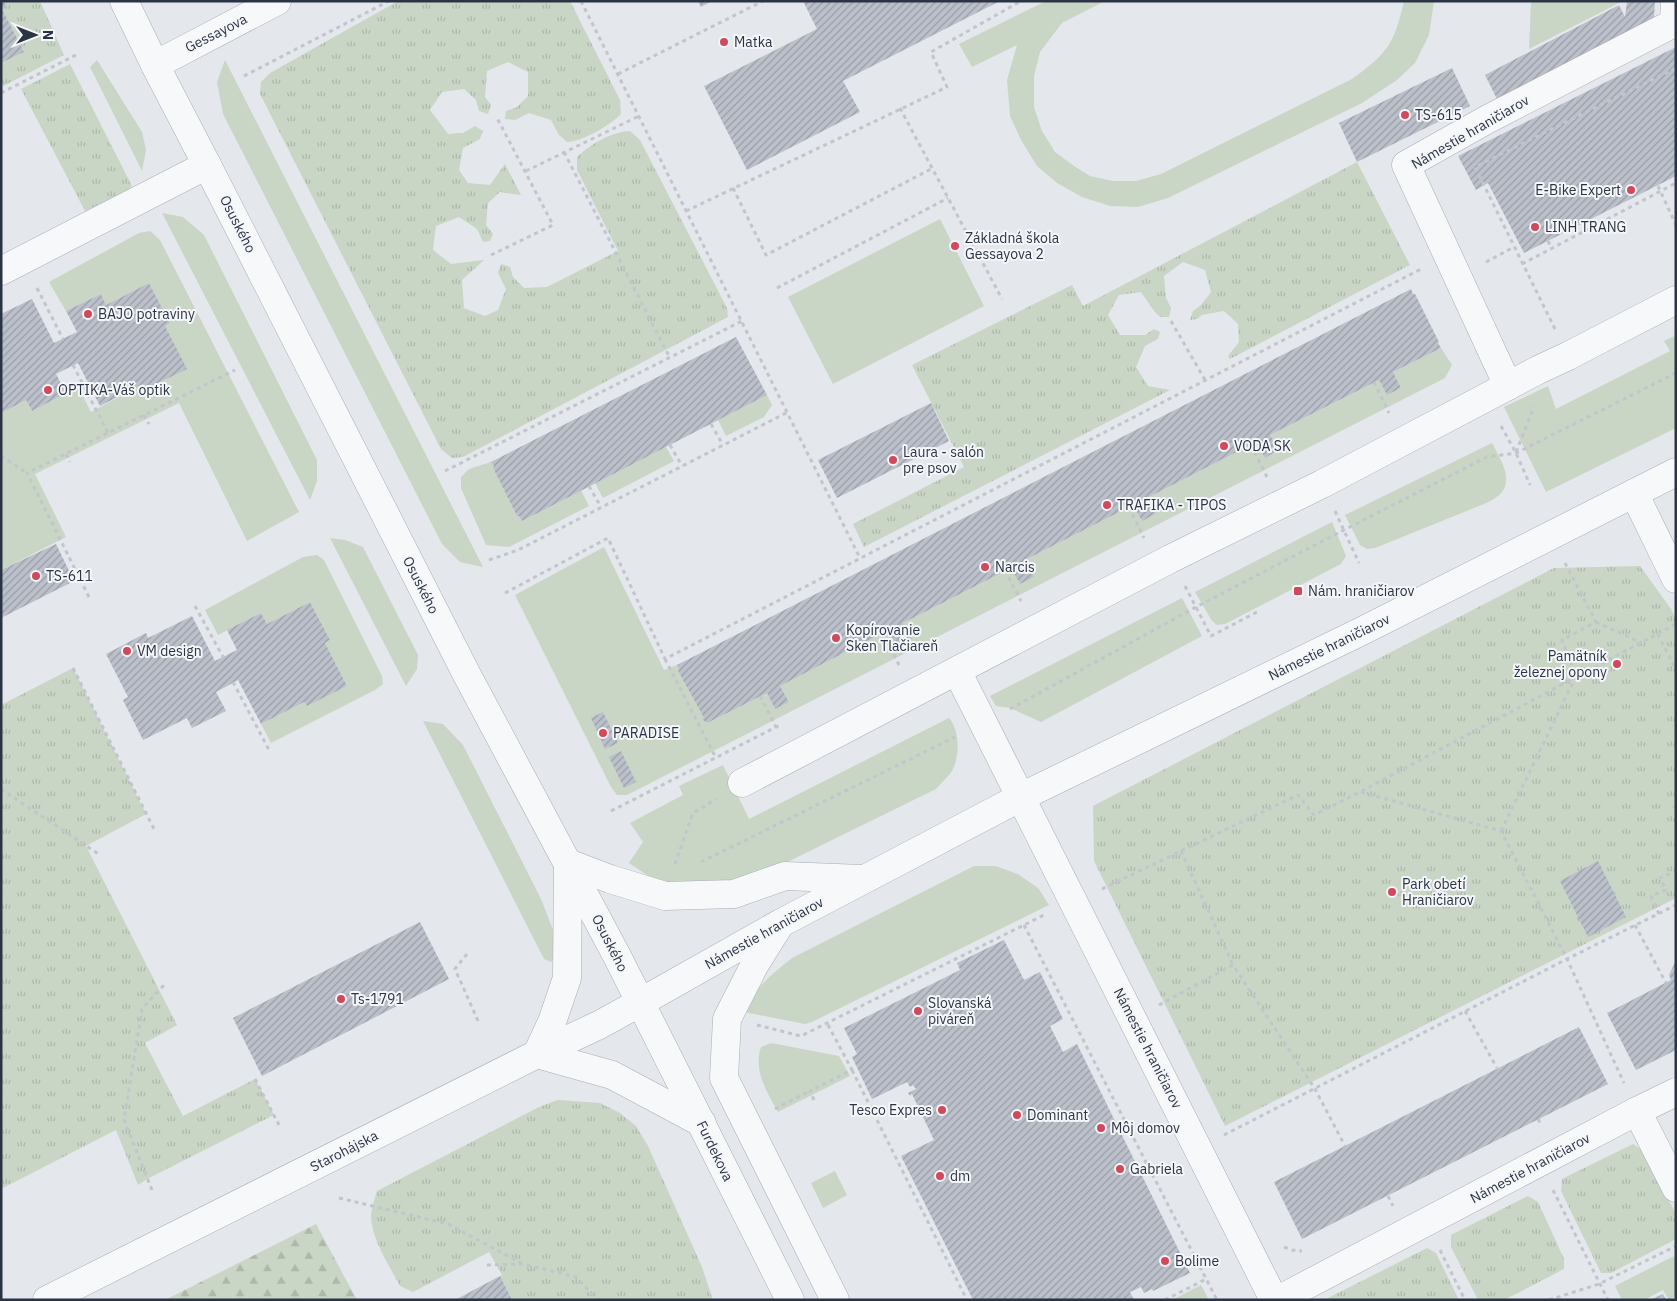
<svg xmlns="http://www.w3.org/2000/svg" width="1677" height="1301" font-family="'IBM Plex Sans',sans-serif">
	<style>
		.green { fill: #c9d6c5 }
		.forest { fill: url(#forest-firs) }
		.park { fill: url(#park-tufts) }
		.building { fill: url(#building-hatch) }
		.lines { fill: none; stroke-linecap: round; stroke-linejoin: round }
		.minor-casing { stroke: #a9aeb7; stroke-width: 29 }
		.tertiary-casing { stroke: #a9aeb7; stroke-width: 29 }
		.path { stroke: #c2c5cb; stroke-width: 3; stroke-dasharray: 4 4; stroke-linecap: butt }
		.minor { stroke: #f7f8fa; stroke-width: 28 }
		.tertiary { stroke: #f7f8fa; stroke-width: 28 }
		.poi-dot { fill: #d1495b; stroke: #f4f6f9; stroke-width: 2 }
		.labels { text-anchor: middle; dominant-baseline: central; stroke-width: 4; stroke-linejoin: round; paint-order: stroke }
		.street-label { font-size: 14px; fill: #2b3445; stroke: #f4f6f9 }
		.poi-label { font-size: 14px; fill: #2b3445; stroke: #f4f6f9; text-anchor: start }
	</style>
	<defs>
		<pattern id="forest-firs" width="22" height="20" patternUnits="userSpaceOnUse" patternTransform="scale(1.25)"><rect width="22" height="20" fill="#c9d6c5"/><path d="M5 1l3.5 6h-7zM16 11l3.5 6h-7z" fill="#adb8ab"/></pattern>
		<pattern id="park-tufts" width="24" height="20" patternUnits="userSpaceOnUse" patternTransform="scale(1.25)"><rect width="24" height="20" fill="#c9d6c5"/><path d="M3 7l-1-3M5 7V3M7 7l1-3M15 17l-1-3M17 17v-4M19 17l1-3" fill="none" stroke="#adb8ab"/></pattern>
		<pattern id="building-hatch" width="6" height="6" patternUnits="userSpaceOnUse" patternTransform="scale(1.25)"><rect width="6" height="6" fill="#bbc0ca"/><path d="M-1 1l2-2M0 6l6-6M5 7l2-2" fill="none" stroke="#989da6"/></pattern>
	</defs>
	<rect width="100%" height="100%" fill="#e4e7ec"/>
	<!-- green -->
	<g class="green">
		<path d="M 1046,1 L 1105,1 L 1062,23 L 1040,52 L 1034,76 L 1034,107 L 1042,131 L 1055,152 L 1074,166 L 1090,176 L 1113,181 L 1136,181 L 1161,174 L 1352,79 C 1388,53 1394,44 1404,1 L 1434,1 L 1429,35 L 1415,63 L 1397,80 L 1362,103 L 1168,198 L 1138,207 L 1110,206 L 1082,197 L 1057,183 L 1037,166 L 1021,140 L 1010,116 L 1007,80 L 1017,45 L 972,67 L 959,44 Z"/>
		<path d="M 1531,1 L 1623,1 L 1529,49 Z"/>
		<path d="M 97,60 L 142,132 L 146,150 L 142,171 L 90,67 Z"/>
		<path d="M 225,60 L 483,567 L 460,562 L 442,544 L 223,114 L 217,82 Z"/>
		<path d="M 162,213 L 183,217 L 204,235 L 317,460 L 317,481 L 310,500 Z"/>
		<path d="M 940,219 L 984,306 L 833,384 L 788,297 Z"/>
		<path d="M 150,231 L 160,240 L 299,512 L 247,541 L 179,403 L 35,474 L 66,537 L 1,570 L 1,413 L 26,400 L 32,411 L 78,386 L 91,412 L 143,384 L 147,389 L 186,369 L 165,326 L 170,323 L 149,283 L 106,305 L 101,294 L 66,311 L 49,282 L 139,233 Z"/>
		<path d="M 1676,335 L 1676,428 L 1546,492 L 1504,407 L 1548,386 L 1556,409 L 1670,351 L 1664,341 Z"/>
		<path d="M 1441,348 L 1452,365 L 1445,378 L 627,795 L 617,795 L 611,787 L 515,595 L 604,547 L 664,670 L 677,665 L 679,669 L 678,671 L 704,718 L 703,719 L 707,723 L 767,693 L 775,709 L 789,702 L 780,686 L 888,630 L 897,646 L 911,640 L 903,623 L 1011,568 L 1020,584 L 1034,577 L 1025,560 L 1133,505 L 1142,521 L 1156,514 L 1147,498 L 1256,442 L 1265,458 L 1278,450 L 1270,435 L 1379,380 L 1387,395 L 1401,388 L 1393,372 Z"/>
		<path d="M 767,395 L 772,405 L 764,417 L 726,436 L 718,420 Z"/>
		<path d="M 1492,443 C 1500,459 1516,481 1498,496 C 1494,499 1489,502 1484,504 L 1375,548 L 1367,549 L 1360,545 L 1345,515 Z"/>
		<path d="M 666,447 L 674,461 L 603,498 L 595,483 Z"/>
		<path d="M 491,462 L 494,466 L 493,468 L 517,516 L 519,516 L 522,521 L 581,490 L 589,506 L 509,547 L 486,545 L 461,488 L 461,477 L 469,469 Z"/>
		<path d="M 1332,522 L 1346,556 L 1341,564 L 1225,624 L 1217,625 L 1212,621 L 1195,592 Z"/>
		<path d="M 330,538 L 345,540 L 363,547 L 418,655 L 417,669 L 406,686 Z"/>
		<path d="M 317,555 L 324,560 L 382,676 L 383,684 L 375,690 L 271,743 L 261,724 L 304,702 L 307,706 L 347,686 L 325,643 L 330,640 L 310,602 L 267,624 L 261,613 L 218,635 L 205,610 L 303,557 Z"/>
		<path d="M 1182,598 L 1202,636 L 1041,722 L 1010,708 L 996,706 L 990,696 Z"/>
		<path d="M 949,718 C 960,731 960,756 952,771 C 948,777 941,783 936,789 L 769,871 L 711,889 L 656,881 L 629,863 L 643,842 L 630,823 L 683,795 L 679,786 L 723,765 L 749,819 Z"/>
		<path d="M 423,721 L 443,724 L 463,745 L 541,899 L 555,935 L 556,956 L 551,962 L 544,959 Z"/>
		<path d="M 974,866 L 995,866 L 1018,874 L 1038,888 L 1049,905 L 812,1022 L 805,1024 L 744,1012 C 754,988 772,974 792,958 Z"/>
		<path d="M 771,1043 L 839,1056 L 850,1076 L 778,1112 C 767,1092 753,1071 761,1047 Z"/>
		<path d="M 835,1171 L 847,1195 L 823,1208 L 811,1183 Z"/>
		<path d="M 1676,1255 L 1676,1297 L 1672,1298 L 1673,1300 L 1669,1300 L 1663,1290 L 1644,1300 L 1622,1300 L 1615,1286 Z"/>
		<path d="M 1201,1285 L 1209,1300 L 1172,1300 Z"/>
	</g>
	<!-- forest -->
	<path class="forest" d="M 316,1224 L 357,1300 L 165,1300 Z"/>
	<!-- park -->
	<g class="park">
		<path d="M 4,1 L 40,1 L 64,55 L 1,87 L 1,63 L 24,52 L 2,9 L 7,6 Z"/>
		<path d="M 398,1 L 570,1 L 620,100 L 621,114 C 609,126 584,141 567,142 L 559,135 L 551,120 L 529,113 L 515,120 L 505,119 L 506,111 L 517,107 L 528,96 L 528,72 L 508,62 L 487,71 L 485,97 L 491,105 L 488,114 L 479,111 L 476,100 L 464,89 L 442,92 L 430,110 L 448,134 L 463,133 L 475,126 L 483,131 L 480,139 L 463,148 L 459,170 L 468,183 L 490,185 L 505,164 L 521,195 L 500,192 L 488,203 L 486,225 L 493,234 L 490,241 L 483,242 L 477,229 L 459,217 L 436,226 L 433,250 L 451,264 L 484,260 L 462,280 L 464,308 L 485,316 L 498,310 L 506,289 L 498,273 L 501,264 L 510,267 L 513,277 L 524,288 L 547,287 L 618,251 L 577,170 L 577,157 C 591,144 611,132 630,131 L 640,140 L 727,308 L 728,317 L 463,457 L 452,458 L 441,449 L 260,94 L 261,82 L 270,73 Z"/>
		<path d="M 70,64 L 132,186 L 127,191 L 85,211 L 21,89 Z"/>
		<path d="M 1357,162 L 1410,265 L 1230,359 L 1228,356 L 1239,342 L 1238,324 L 1224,311 L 1202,315 L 1197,319 L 1190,320 L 1193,311 L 1201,305 L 1211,292 L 1205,270 L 1183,262 L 1164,276 L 1166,298 L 1171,308 L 1169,317 L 1160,317 L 1154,311 L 1141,292 L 1119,295 L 1108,315 L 1120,335 L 1145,335 L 1154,329 L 1160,332 L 1158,339 L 1145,346 L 1136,367 L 1148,386 L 1170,390 L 864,547 L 853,524 L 964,467 L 912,365 L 1072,285 L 1083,306 Z"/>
		<path d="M 1640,566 L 1671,609 L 1676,619 L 1676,898 L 1225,1126 L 1094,861 L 1093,806 L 1554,568 Z"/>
		<path d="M 73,668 L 146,814 L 86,846 L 177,1025 L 145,1043 L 183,1116 L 255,1079 L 274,1115 L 147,1179 L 138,1185 L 116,1130 L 1,1189 L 1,705 Z"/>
		<path d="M 558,1100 L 600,1103 L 620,1113 L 636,1126 L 648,1146 L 702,1267 L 713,1300 L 512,1300 L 500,1276 L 502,1275 L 489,1252 L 413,1292 L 400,1286 C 390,1267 376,1246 372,1225 C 369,1214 374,1201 377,1191 L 539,1107 Z"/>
		<path d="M 1633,1144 L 1642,1150 L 1676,1214 L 1676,1239 L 1611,1273 L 1601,1273 L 1561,1191 L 1562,1179 Z"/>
		<path d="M 1528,1196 L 1538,1202 L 1564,1259 L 1564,1269 L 1504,1300 L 1478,1300 L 1451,1247 L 1451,1235 Z"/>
		<path d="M 1427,1248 L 1436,1253 L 1459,1300 L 1324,1300 Z"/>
	</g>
	<!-- building -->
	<g class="building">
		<path d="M 1,1 L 4,1 L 7,7 L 2,9 L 24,52 L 1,63 Z"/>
		<path d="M 698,1 L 712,1 L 701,7 Z"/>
		<path d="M 803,1 L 1000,1 L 843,81 L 860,112 L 747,170 L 704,86 L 817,29 Z"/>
		<path d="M 1627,1 L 1655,1 L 1654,17 L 1642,26 L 1497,99 L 1485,75 L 1619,5 L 1625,17 Z"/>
		<path d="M 1676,47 L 1676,176 L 1524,253 L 1488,183 L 1476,190 L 1458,156 Z"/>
		<path d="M 1452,68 L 1470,106 L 1357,162 L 1339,123 Z"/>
		<path d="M 149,283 L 170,323 L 165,326 L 187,369 L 146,389 L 143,384 L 100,406 L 78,363 L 56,374 L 66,393 L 32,411 L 26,400 L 1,413 L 1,314 L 32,299 L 54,343 L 77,332 L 66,311 L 101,294 L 106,305 Z"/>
		<path d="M 1411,289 L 1413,294 L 1415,294 L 1439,342 L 1438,343 L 1441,348 L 1393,372 L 1401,388 L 1387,395 L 1379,380 L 1270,435 L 1278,450 L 1265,458 L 1256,442 L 1147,498 L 1156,514 L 1142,521 L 1133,505 L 1025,560 L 1034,577 L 1020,584 L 1011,568 L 903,623 L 912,639 L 897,646 L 888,630 L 780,686 L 789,702 L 775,709 L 767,693 L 707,723 L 702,719 L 704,718 L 678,671 L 679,669 L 677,665 Z"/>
		<path d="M 736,337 L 767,395 L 522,521 L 519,516 L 517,516 L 493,468 L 494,466 L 491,462 Z"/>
		<path d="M 931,403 L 949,441 L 837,498 L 818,460 Z"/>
		<path d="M 56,544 L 74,581 L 1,618 L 1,570 Z"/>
		<path d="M 310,602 L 330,640 L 325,643 L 347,686 L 307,706 L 304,702 L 261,724 L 238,680 L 216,692 L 226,711 L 192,728 L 187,718 L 143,740 L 123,700 L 128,697 L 106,654 L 146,633 L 148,638 L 192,616 L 215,661 L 237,650 L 227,630 L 261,613 L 267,624 Z"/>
		<path d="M 603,712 L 618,743 L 605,749 L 591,718 Z"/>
		<path d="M 621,751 L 636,782 L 624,788 L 609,757 Z"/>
		<path d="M 1598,861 L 1626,917 L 1588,937 L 1560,881 Z"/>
		<path d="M 420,922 L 449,979 L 262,1076 L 233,1018 Z"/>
		<path d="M 1004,940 L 1024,980 L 1040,972 L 1063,1019 L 1050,1026 L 1063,1052 L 1077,1044 L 1190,1273 L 1153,1291 L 1152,1289 L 1144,1293 L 1141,1287 L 1130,1292 L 1134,1300 L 973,1300 L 901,1156 L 934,1140 L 912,1094 L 910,1096 L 908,1093 L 916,1089 L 913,1085 L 910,1087 L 907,1082 L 872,1099 L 852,1057 L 857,1054 L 844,1028 L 960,970 L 957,963 Z"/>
		<path d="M 1676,960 L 1676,1050 L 1636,1070 L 1607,1013 L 1671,980 L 1669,975 Z"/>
		<path d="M 1579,1027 L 1608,1084 L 1302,1239 L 1274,1182 Z"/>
		<path d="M 500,1276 L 512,1300 L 455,1300 Z"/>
		<path d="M 1663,1294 L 1666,1300 L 1650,1300 Z"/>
	</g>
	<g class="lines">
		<!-- minor casing -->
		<g class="minor-casing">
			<g id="minor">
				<path d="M 155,65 L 277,1"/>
				<path d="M 1,271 L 207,165"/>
				<path d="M 1508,386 L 1406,165 L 1488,119 L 1674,23 L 1675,1"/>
				<path d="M 1634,493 L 1676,579"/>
				<path d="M 957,671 L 1274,1300"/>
				<path d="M 742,783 L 1170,559 L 1322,484 L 1538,370 L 1568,356 L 1676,300"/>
				<path d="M 537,1054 L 552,1022 L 567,978 L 568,863"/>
				<path d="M 537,1054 L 612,1075 L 702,1123"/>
				<path d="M 1637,1111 L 1676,1188"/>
				<path d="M 47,1300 L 537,1054 L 599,1025 L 641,1002"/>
				<path d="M 1278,1300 L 1637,1111 L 1676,1092"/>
			</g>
		</g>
		<!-- tertiary casing -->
		<g class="tertiary-casing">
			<g id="tertiary">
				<path d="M 124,1 L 155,65 L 207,165 L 467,675 L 618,958 L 790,1300"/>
				<path d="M 568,863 L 610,879 L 665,896 L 734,894 L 785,876 L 862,879"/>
				<path d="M 780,924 L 755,964 L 727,1019 L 724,1078 L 835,1300"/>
				<path d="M 641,1002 L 781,923 L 1021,797 L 1364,630 L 1676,472"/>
			</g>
		</g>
		<!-- path -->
		<g class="path">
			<path d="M 581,1 L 860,558"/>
			<path d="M 618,74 L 763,1"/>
			<path d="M 244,76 L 389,1"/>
			<path d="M 1,93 L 76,55"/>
			<path d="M 900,108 L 1002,299"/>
			<path d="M 564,152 L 670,358"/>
			<path d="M 526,171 L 639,116"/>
			<path d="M 1658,186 L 1676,225"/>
			<path d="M 733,188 L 766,255 L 933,168"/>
			<path d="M 686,211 L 947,87 L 931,52 L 1021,1"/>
			<path d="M 1548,241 L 1552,249"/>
			<path d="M 491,255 L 553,225 L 496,116"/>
			<path d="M 1486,262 L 1514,247"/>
			<path d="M 1522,264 L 1676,183"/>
			<path d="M 37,288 L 63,339"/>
			<path d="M 777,288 L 948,198"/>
			<path d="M 1171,321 L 1205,380"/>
			<path d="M 1555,329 L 1475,167 L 1676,68"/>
			<path d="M 73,365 L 108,433"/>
			<path d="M 1374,382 L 1389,413"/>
			<path d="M 144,415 L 149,424"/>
			<path d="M 711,424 L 723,445"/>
			<path d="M 1501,426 L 1516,453 L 1530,485"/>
			<path d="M 670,445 L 682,466"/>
			<path d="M 1251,445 L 1267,477"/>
			<path d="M 1516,452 L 1534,407"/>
			<path d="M 66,454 L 70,462"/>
			<path d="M 1,456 L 27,473"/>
			<path d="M 445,471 L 742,321"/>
			<path d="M 589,486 L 601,507"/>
			<path d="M 1129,507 L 1144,538"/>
			<path d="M 1335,511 L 1359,563"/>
			<path d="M 489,560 L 518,550 L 788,412"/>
			<path d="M 1005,570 L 1021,601"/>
			<path d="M 1185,586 L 1211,636 L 1259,611"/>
			<path d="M 505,593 L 608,538 L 665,659 L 1421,269"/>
			<path d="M 89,597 L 27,473 L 235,370"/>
			<path d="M 195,606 L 223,657"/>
			<path d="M 1596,622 L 1642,643"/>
			<path d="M 883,633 L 899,665"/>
			<path d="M 1658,634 L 1676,670"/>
			<path d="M 665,659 L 716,758"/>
			<path d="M 73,668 L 154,829"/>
			<path d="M 233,682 L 269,750"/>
			<path d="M 760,696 L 776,727"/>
			<path d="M 1010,709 L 1196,607 L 1344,530 L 1487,457 L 1516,453 L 1676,373"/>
			<path d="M 1,789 L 100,855"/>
			<path d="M 1361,792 L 1501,831 L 1567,959 L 1624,1083"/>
			<path d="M 1676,807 L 1674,807 L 1676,810"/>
			<path d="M 611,811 L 780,725"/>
			<path d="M 1501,831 L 1576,676 L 1562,640 L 1596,622 L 1565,563"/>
			<path d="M 1181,851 L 1233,965"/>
			<path d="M 701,862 L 955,737"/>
			<path d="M 675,864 L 693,813 L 716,799"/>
			<path d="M 1102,889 L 1298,795 L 1314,815 L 1360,792 L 1676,624"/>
			<path d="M 1659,914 L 1651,896 L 1666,890 L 1660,878 L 1676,871"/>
			<path d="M 1024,925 L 1217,1300"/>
			<path d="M 1635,925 L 1666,983"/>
			<path d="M 467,954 L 455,969 L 479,1023"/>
			<path d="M 1159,1005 L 1233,965 L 1315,1089 L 1345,1146"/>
			<path d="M 1465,1011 L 1497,1068"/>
			<path d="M 757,1025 L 801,1036 L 1046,914"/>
			<path d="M 852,1070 L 967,1300"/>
			<path d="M 255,1079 L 279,1125"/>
			<path d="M 814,1100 L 810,1091 L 852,1070 L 827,1023"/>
			<path d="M 775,1109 L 810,1091"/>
			<path d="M 1538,1119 L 1542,1126"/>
			<path d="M 1224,1135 L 1567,959 L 1676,905"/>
			<path d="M 152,1190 L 124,1120 L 142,1009 L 165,984"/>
			<path d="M 1553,1190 L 1608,1300"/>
			<path d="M 1388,1196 L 1393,1206"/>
			<path d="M 339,1198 L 448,1224 L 523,1264"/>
			<path d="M 1284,1247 L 1292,1250 L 1302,1251"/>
			<path d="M 1440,1250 L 1465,1300"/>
			<path d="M 487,1265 L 523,1264 L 576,1277 L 598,1300"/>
			<path d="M 1165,1300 L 1206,1279"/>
			<path d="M 1549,1300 L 1599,1284 L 1676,1246"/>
		</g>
		<!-- minor -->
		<use href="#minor" class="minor"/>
		<!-- tertiary -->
		<use href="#tertiary" class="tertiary"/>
	</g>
	<!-- markers -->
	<g class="poi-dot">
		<circle cx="724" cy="42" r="5"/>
		<circle cx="1405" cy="115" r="5"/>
		<circle cx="1631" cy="190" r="5"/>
		<circle cx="1535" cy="227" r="5"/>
		<circle cx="955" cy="246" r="5"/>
		<circle cx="88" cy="314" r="5"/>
		<circle cx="48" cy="390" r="5"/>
		<circle cx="1224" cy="446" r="5"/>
		<circle cx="893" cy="460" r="5"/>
		<circle cx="1107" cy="505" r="5"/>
		<circle cx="985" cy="567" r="5"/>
		<circle cx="36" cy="576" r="5"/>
		<rect x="1293" y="586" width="10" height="10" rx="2.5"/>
		<circle cx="836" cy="638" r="5"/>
		<circle cx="127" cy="651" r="5"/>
		<circle cx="1617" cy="664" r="5"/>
		<circle cx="603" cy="733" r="5"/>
		<circle cx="1392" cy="892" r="5"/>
		<circle cx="341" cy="999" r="5"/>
		<circle cx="918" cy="1011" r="5"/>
		<circle cx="942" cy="1110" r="5"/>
		<circle cx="1017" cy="1115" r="5"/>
		<circle cx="1101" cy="1128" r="5"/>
		<circle cx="1120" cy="1169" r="5"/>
		<circle cx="940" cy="1176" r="5"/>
		<circle cx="1165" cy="1261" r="5"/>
	</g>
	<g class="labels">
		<!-- street labels -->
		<g class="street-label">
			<text transform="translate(216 33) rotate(-27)">Gessayova</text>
			<text transform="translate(1470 132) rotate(-30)">Námestie hraničiarov</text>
			<text transform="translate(238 224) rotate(63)">Osuského</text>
			<text transform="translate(421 585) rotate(63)">Osuského</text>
			<text transform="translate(1329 647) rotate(-26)">Námestie hraničiarov</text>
			<text transform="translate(764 933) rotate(-29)">Námestie hraničiarov</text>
			<text transform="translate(610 943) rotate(63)">Osuského</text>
			<text transform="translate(1148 1048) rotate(63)">Námestie hraničiarov</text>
			<text transform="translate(344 1151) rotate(-27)">Starohájska</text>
			<text transform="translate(715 1151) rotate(64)">Furdekova</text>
			<text transform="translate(1530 1168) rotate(-28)">Námestie hraničiarov</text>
		</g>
		<!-- poi labels -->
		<g class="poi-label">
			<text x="734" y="42">Matka</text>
			<text x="1415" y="115">TS-615</text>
			<text x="1621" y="190" text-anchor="end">E-Bike Expert</text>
			<text x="1545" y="227">LINH TRANG</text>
			<text x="965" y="238">Základná škola<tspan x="965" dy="16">Gessayova 2</tspan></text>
			<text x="98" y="314">BAJO potraviny</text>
			<text x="58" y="390">OPTIKA-Váš optik</text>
			<text x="1234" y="446">VODA SK</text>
			<text x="903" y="452">Laura - salón<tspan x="903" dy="16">pre psov</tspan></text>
			<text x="1117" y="505">TRAFIKA - TIPOS</text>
			<text x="995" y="567">Narcis</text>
			<text x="46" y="576">TS-611</text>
			<text x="1308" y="591">Nám. hraničiarov</text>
			<text x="846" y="630">Kopírovanie<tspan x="846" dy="16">Sken Tlačiareň</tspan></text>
			<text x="137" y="651">VM design</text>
			<text x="1607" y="656" text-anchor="end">Pamätník<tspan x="1607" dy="16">železnej opony</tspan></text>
			<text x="613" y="733">PARADISE</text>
			<text x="1402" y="884">Park obetí<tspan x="1402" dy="16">Hraničiarov</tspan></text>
			<text x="351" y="999">Ts-1791</text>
			<text x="928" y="1003">Slovanská<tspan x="928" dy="16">piváreň</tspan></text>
			<text x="932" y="1110" text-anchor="end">Tesco Expres</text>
			<text x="1027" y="1115">Dominant</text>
			<text x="1111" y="1128">Môj domov</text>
			<text x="1130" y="1169">Gabriela</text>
			<text x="950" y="1176">dm</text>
			<text x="1175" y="1261">Bolime</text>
		</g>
	</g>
	<!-- border -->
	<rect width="1677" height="1301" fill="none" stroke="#2b3445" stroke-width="5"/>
	<!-- north arrow -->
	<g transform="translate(35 35) rotate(90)" stroke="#f4f6f9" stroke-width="4" paint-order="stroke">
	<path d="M0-4L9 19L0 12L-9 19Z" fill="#2b3445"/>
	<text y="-8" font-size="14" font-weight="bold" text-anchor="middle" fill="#2b3445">N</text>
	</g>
</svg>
